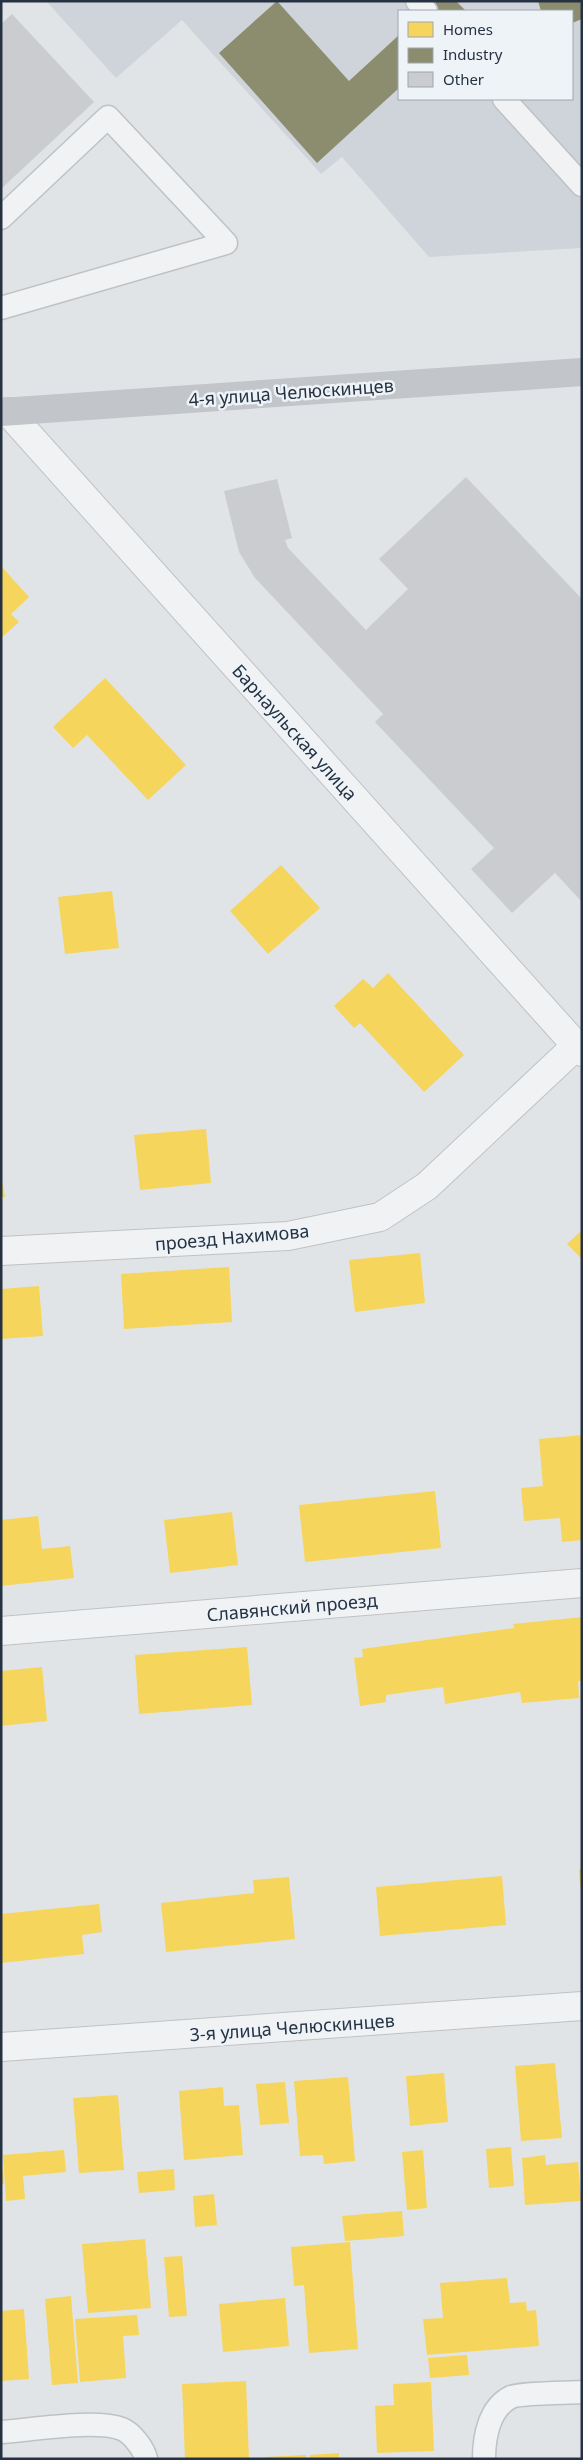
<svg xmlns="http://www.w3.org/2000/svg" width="583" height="2460" font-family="'Noto Sans',sans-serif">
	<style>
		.built { fill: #cfd4db; fill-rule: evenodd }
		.homes { fill: #f6d55c }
		.industry { fill: #8c8c6e }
		.building { fill: #cacccf }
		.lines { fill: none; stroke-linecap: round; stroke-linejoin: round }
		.service-casing { stroke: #bfc2c5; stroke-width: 25 }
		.minor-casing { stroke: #bfc2c5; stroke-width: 30 }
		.service { stroke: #f1f2f3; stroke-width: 22 }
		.minor { stroke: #f1f2f3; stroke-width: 28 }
		.secondary { stroke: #c2c5c9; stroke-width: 28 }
		.labels { text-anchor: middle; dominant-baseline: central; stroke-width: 5; stroke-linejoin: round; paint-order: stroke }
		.street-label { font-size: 18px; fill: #263242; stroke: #eef3f7 }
	</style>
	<rect width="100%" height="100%" fill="#e1e4e7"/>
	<!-- built -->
	<path class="built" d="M 46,1 L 582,1 L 582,248 L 429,257 L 342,157 L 321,174 L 182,20 L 116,78 ZM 399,11 L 572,11 L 572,99 L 399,99 Z"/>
	<!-- homes -->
	<g class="homes">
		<path d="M 1,566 L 29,597 L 11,614 L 19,622 L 1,638 Z"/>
		<path d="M 105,678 L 186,765 L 148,800 L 87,735 L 73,748 L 53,727 Z"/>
		<path d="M 281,865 L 320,908 L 268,954 L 230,911 Z"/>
		<path d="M 112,891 L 119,948 L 65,954 L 58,897 Z"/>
		<path d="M 388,973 L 464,1055 L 424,1092 L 360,1023 L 354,1028 L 334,1006 L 363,979 L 373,988 Z"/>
		<path d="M 206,1129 L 211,1183 L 140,1190 L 134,1135 Z"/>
		<path d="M 1,1175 L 5,1197 L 1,1197 Z"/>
		<path d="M 582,1230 L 582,1259 L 567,1244 Z"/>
		<path d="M 420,1253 L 425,1303 L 355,1312 L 349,1260 Z"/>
		<path d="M 229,1267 L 232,1322 L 124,1329 L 121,1274 Z"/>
		<path d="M 39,1286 L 43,1336 L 1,1339 L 1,1289 Z"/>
		<path d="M 582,1435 L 582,1540 L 562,1542 L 560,1518 L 524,1521 L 521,1488 L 543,1486 L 539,1439 Z"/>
		<path d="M 435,1491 L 441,1548 L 305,1562 L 299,1505 Z"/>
		<path d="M 232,1512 L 238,1565 L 170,1573 L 164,1520 Z"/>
		<path d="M 38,1516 L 42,1549 L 70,1546 L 74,1578 L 1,1586 L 1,1520 Z"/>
		<path d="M 582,1617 L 582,1681 L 578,1681 L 579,1698 L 522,1703 L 520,1692 L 445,1704 L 443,1687 L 386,1695 L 386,1702 L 360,1706 L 354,1658 L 363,1657 L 362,1649 L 514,1628 L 513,1624 Z"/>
		<path d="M 247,1647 L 252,1705 L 139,1714 L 135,1655 Z"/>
		<path d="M 42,1667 L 47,1721 L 1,1726 L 1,1671 Z"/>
		<path d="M 582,1868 L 582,1886 L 580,1886 L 579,1869 Z"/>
		<path d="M 502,1876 L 506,1925 L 380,1936 L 376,1887 Z"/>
		<path d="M 289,1877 L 295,1939 L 166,1952 L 161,1903 L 254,1893 L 253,1880 Z"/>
		<path d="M 99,1904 L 102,1932 L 82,1935 L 84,1954 L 1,1963 L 1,1914 Z"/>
		<path d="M 555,2063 L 562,2138 L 521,2141 L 515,2066 Z"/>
		<path d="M 444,2073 L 448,2122 L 410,2126 L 406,2076 Z"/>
		<path d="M 348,2077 L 355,2161 L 324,2164 L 323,2155 L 300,2156 L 294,2081 Z"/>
		<path d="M 285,2082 L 289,2123 L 260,2125 L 256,2084 Z"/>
		<path d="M 223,2087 L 224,2106 L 239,2105 L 243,2155 L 184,2160 L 179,2091 Z"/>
		<path d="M 118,2095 L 124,2170 L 79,2173 L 73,2098 Z"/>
		<path d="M 511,2147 L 514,2186 L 489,2188 L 486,2149 Z"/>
		<path d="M 64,2150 L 66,2172 L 23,2176 L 25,2199 L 6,2201 L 3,2155 Z"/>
		<path d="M 423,2150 L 427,2208 L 407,2210 L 402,2152 Z"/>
		<path d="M 545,2155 L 546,2165 L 578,2162 L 581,2201 L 525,2205 L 522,2158 Z"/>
		<path d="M 174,2169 L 175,2190 L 139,2193 L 137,2172 Z"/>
		<path d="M 1,2170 L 3,2170 L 4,2184 L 1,2184 Z"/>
		<path d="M 214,2194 L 217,2225 L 195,2227 L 193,2196 Z"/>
		<path d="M 402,2211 L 404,2236 L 345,2241 L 342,2216 Z"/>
		<path d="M 145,2239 L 151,2308 L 88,2313 L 82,2244 Z"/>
		<path d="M 350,2242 L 358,2349 L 309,2353 L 304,2285 L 294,2286 L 291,2247 Z"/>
		<path d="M 182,2256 L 187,2316 L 169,2317 L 164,2257 Z"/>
		<path d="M 507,2278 L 510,2303 L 526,2302 L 527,2311 L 536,2310 L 539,2346 L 427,2355 L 423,2319 L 443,2318 L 440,2283 Z"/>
		<path d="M 71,2296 L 78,2383 L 52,2385 L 45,2299 Z"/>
		<path d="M 285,2298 L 289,2346 L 223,2352 L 219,2304 Z"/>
		<path d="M 24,2309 L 29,2379 L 1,2381 L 1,2311 Z"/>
		<path d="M 137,2315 L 139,2335 L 123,2336 L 126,2378 L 80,2382 L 75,2319 Z"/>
		<path d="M 467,2355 L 469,2375 L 430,2378 L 428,2358 Z"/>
		<path d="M 246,2381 L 249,2459 L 185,2459 L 182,2384 Z"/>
		<path d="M 431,2382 L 434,2451 L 377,2453 L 375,2406 L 394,2405 L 393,2384 Z"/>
		<path d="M 339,2453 L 339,2459 L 310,2459 L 310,2455 Z"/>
		<path d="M 306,2455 L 306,2459 L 265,2459 L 265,2457 Z"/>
	</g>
	<!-- industry -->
	<g class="industry">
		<path d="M 277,1 L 349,81 L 399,35 L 399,88 L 317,163 L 219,53 Z"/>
		<path d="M 437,1 L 456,1 L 466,11 L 426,11 Z"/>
		<path d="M 538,1 L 582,1 L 582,19 L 572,23 L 572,11 L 541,11 Z"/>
	</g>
	<!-- building -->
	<g class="building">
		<path d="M 12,14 L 94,102 L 1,189 L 1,24 Z"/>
		<path d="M 466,477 L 582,599 L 582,902 L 555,873 L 512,913 L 471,869 L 494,848 L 375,722 L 383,714 L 255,578 L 239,552 L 224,491 L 277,479 L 292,538 L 285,540 L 288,548 L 366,630 L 408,589 L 379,559 Z"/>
	</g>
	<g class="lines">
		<!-- service casing -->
		<g class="service-casing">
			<g id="service">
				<path d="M 417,1 L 426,11"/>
				<path d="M 504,99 L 582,185"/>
				<path d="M 1,218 L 108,117 L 226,243 L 1,308"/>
				<path d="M 1,2432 C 31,2430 96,2419 122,2429 C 132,2433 144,2449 146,2459"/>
				<path d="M 484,2459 C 484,2437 489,2408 511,2397 C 520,2393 569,2393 582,2392"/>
			</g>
		</g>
		<!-- minor casing -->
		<g class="minor-casing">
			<g id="minor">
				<path d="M 8,412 L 582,1052"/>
				<path d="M 1,1251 L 288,1236 L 380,1217 L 427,1186 L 576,1046"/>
				<path d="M 1,1631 L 582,1583"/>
				<path d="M 1,2047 L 582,2006"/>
			</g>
		</g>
		<!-- service -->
		<use href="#service" class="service"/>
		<!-- minor -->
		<use href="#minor" class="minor"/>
		<!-- secondary -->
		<path class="secondary" d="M 1,412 L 582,372"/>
	</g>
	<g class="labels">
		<!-- street labels -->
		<g class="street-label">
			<text transform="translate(291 392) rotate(-4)">4-я улица Челюскинцев</text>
			<text transform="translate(295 732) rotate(48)">Барнаульская улица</text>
			<text transform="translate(232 1237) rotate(-5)">проезд Нахимова</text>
			<text transform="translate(292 1607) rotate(-5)">Славянский проезд</text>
			<text transform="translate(292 2027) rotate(-4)">3-я улица Челюскинцев</text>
		</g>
	</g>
	<!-- border -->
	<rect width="583" height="2460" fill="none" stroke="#263242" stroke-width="5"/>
	<!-- legend -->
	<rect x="398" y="10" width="175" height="90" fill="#eef3f7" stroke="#9ea6af"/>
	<rect x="408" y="22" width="25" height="15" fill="#f6d55c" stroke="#9ea6af"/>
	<text x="443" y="35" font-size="15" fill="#263242">Homes</text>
	<rect x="408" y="48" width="25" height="15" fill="#8c8c6e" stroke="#9ea6af"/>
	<text x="443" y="60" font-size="15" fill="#263242">Industry</text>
	<rect x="408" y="72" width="25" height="15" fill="#cacccf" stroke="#9ea6af"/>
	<text x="443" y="85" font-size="15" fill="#263242">Other</text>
</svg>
